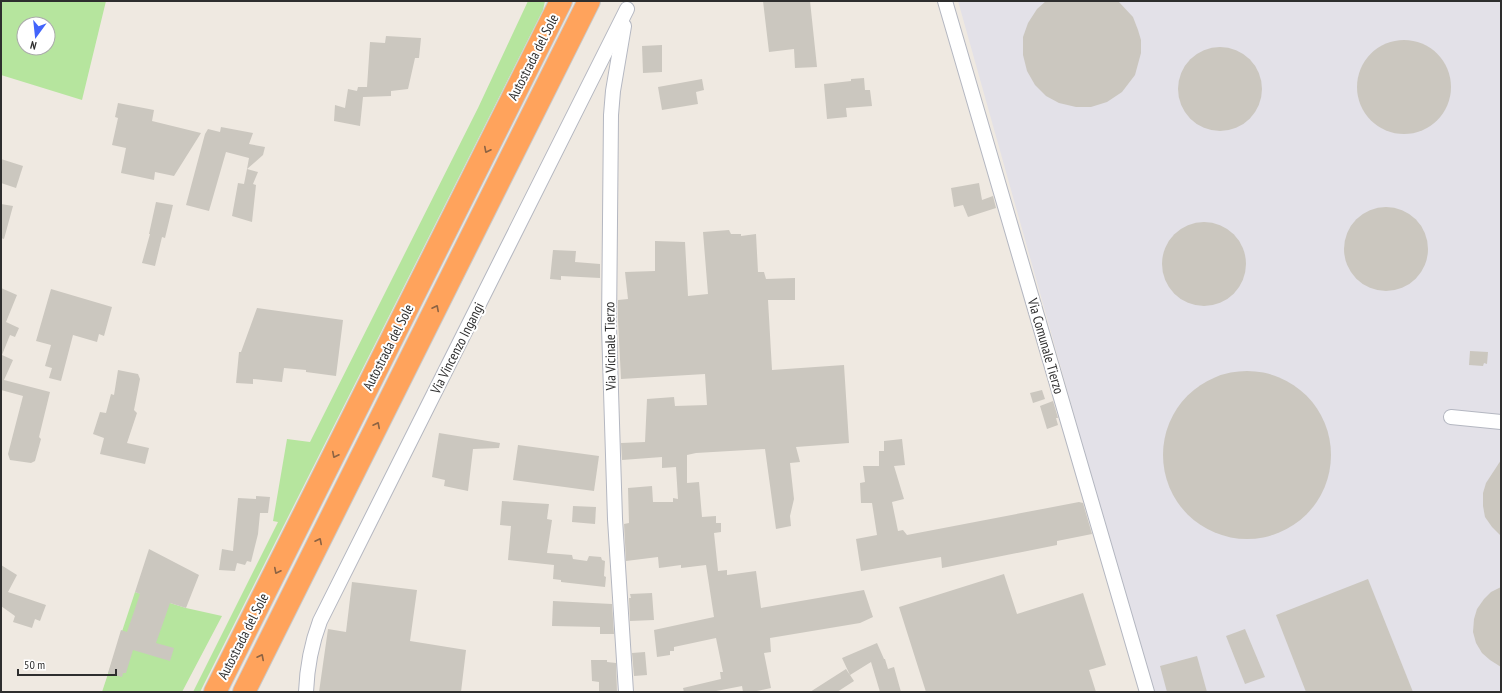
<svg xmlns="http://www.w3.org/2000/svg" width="1502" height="693" font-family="'PT Sans Narrow',sans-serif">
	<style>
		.industrial { fill: #e3e1e8 }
		.green { fill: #b6e59e; fill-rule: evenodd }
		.building { fill: #cbc7bf }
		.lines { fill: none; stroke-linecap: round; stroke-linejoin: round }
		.minor-casing { stroke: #b4b7c1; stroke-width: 16 }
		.motorway-casing { stroke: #c9c9c9; stroke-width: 24 }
		.minor { stroke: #fff; stroke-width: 14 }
		.motorway { stroke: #ffa35c; stroke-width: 22 }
		.oneway { stroke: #8c6343 }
		.labels { text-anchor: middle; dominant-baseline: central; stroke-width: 4; stroke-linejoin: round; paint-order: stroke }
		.street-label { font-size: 14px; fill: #2e2e2e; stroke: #fff }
	</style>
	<rect width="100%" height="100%" fill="#efe9e1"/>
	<!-- industrial -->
	<path class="industrial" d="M 958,1 L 1501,1 L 1501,692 L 1152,692 Z"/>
	<!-- green -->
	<g class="green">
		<path d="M 1,1 L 106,1 L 82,100 L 1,75 ZM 24,24 L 48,24 L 48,48 L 24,48 Z"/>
		<path d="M 528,1 L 545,1 L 543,10 L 200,692 L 193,692 L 278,522 L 273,521 L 287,439 L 310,442 L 478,108 Z"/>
		<path d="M 135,592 L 186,608 L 222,616 L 182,692 L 102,692 Z"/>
	</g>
	<!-- building -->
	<g class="building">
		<path d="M 763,1 L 810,1 L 817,67 L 795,68 L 794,49 L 769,52 Z"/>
		<path d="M 1046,1 L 1118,1 L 1133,17 L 1138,30 L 1141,40 L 1141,53 L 1135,75 L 1122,92 L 1107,102 L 1091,107 L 1076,107 L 1059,103 L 1046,96 L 1035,85 L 1027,71 L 1023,55 L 1023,37 L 1028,23 L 1037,9 Z"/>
		<path d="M 386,36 L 421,38 L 419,58 L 415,58 L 408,89 L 391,91 L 391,96 L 363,97 L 360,126 L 334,121 L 335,105 L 345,108 L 348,89 L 357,91 L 358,87 L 367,87 L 370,42 L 385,43 Z"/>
		<circle cx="1404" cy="87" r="47"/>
		<path d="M 662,45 L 662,72 L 643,73 L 642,46 Z"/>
		<circle cx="1220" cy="89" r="42"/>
		<path d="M 864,78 L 865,90 L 870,90 L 872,106 L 846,108 L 847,117 L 827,119 L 824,84 L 851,81 L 851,79 Z"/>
		<path d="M 702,79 L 704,90 L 696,92 L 698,104 L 662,110 L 658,87 Z"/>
		<path d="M 118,103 L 154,110 L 152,121 L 201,133 L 174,176 L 155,172 L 154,180 L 121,173 L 126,148 L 112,145 L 118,118 L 115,117 Z"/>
		<path d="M 221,127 L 253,133 L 249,144 L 265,147 L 263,155 L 247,169 L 249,158 L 226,152 L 209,211 L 186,205 L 205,134 L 208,129 L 220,132 Z"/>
		<path d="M 1,159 L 23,166 L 16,188 L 1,183 Z"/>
		<path d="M 247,169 L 258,172 L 253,184 L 256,185 L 252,222 L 232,216 L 238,183 L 244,184 Z"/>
		<path d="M 979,183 L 982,200 L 993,196 L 996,208 L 968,217 L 963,205 L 954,207 L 951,188 Z"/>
		<path d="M 156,202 L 173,205 L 165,238 L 162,237 L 155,266 L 142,263 L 150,234 L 149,234 Z"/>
		<path d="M 1,204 L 13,206 L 4,239 L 1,238 Z"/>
		<circle cx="1386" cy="249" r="42"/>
		<circle cx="1204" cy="264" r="42"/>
		<path d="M 729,230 L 731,234 L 741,234 L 741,236 L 756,234 L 758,272 L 764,272 L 766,279 L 795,278 L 795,300 L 768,300 L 772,370 L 844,365 L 849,443 L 796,447 L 800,462 L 790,463 L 794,499 L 790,516 L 791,526 L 776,529 L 765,449 L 696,453 L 687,455 L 687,483 L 699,482 L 702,517 L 716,516 L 716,523 L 721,523 L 721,532 L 714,533 L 718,571 L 727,570 L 727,575 L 756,571 L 761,608 L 864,590 L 873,617 L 860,623 L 770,638 L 771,652 L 764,653 L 771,688 L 752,692 L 743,692 L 742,686 L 711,692 L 684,692 L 683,688 L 721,679 L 720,672 L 723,672 L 716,638 L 674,647 L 674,651 L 670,651 L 670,655 L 657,657 L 654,630 L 714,617 L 706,565 L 681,568 L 681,565 L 659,568 L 658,557 L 626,561 L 624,524 L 629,523 L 628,488 L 652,486 L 653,502 L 673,502 L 673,498 L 678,499 L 676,467 L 662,468 L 662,457 L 622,460 L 621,443 L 645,442 L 647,399 L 674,397 L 675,406 L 707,405 L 705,374 L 621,379 L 618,320 L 618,300 L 628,299 L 625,272 L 655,271 L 655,241 L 685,242 L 688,296 L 708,294 L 703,232 Z"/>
		<path d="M 553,250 L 576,251 L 575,262 L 600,264 L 600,278 L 561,276 L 561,280 L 550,279 Z"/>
		<path d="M 1,288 L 17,295 L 6,322 L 19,328 L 15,337 L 10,335 L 2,355 L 13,360 L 4,380 L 50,392 L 39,437 L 41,439 L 35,461 L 31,463 L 10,460 L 8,454 L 23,396 L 1,390 Z"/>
		<path d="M 51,289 L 112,307 L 104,336 L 99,334 L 97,342 L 73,335 L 61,381 L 49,378 L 52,368 L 45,366 L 51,345 L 36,341 Z"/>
		<path d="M 257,308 L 343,320 L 336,376 L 306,372 L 306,370 L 284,368 L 282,382 L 253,379 L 253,384 L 236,383 L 239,352 L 241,352 Z"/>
		<path d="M 1470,351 L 1488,352 L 1487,364 L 1484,363 L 1483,366 L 1469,365 Z"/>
		<path d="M 118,370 L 138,374 L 140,379 L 134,410 L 137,413 L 127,443 L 149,448 L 145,464 L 100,454 L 104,438 L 93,434 L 100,412 L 106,413 L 111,394 L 114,395 Z"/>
		<circle cx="1247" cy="455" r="84"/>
		<path d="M 1042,390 L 1045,399 L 1033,403 L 1030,393 Z"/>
		<path d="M 1053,401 L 1058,418 L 1056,418 L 1058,425 L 1047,429 L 1040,406 Z"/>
		<path d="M 439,433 L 500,443 L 499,448 L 473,449 L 468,491 L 444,486 L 445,480 L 432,477 Z"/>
		<path d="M 902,439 L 905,465 L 894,466 L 904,499 L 892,502 L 898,531 L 903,530 L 907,535 L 1079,502 L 1083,503 L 1092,534 L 1057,541 L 1057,545 L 942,568 L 941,557 L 861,571 L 856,539 L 877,535 L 872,503 L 861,503 L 860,483 L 865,482 L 863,466 L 879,466 L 879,451 L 884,451 L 884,441 Z"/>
		<path d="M 518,445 L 599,456 L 594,491 L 513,480 Z"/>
		<path d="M 1501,460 L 1501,536 L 1492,527 L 1485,517 L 1483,506 L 1483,493 L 1486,483 Z"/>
		<path d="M 256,496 L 270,497 L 268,513 L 260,513 L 258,534 L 251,562 L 247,561 L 245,565 L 237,563 L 235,571 L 219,570 L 222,549 L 233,551 L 238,498 L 256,499 Z"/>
		<path d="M 502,501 L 549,504 L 547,519 L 552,520 L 547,553 L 572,555 L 573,559 L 587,561 L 589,556 L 601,557 L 602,560 L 605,561 L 604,576 L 606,577 L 605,587 L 561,582 L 561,580 L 553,579 L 554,565 L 508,560 L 511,526 L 500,525 Z"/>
		<path d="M 573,506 L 596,507 L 595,524 L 572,522 Z"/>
		<path d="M 149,549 L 199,575 L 186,608 L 170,603 L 156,643 L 174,648 L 170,661 L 133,650 L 126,673 L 123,673 L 122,677 L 108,673 L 121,630 L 127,632 L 140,594 L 135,592 Z"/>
		<path d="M 1,565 L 17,575 L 8,592 L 46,605 L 40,621 L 35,619 L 32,628 L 13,622 L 15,616 L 1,606 Z"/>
		<path d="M 1004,574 L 1017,614 L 1083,593 L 1106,665 L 1089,670 L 1096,692 L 926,692 L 899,607 Z"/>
		<path d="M 1368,579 L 1413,692 L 1306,692 L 1276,615 Z"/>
		<path d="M 352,582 L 417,590 L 410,641 L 466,650 L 461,692 L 319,692 L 328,629 L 346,632 Z"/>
		<path d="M 1501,587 L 1501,667 L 1490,660 L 1482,653 L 1476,643 L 1473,632 L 1474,619 L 1477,609 L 1484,599 L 1491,592 Z"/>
		<path d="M 652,593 L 654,620 L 630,621 L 629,598 L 631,598 L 630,594 Z"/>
		<path d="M 553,601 L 612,604 L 614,634 L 600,634 L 600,627 L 552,626 Z"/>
		<path d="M 1245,629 L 1265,677 L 1245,684 L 1226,636 Z"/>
		<path d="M 877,643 L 884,659 L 885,659 L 888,669 L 894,667 L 901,692 L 880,692 L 871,662 L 850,675 L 854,681 L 837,692 L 810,692 L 846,669 L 850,675 L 842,658 Z"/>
		<path d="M 645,652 L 647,675 L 634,676 L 632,653 Z"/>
		<path d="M 1197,656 L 1207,692 L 1167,692 L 1160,666 Z"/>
		<path d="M 591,660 L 607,660 L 607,662 L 616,663 L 617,692 L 599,692 L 599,682 L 592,681 Z"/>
	</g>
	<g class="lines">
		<!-- minor casing -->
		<g class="minor-casing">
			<g id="minor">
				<path d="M 945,1 L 1147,692"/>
				<path d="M 624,26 L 613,91 L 611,115 L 609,327 L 615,519 L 626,692"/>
				<path d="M 1451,417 L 1501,422"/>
				<path d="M 306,692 C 307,667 311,645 320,621 L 627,9"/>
			</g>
		</g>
		<!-- motorway casing -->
		<g class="motorway-casing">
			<g id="motorway">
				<path d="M 215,692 L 561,1"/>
				<path d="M 244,692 L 589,1"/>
			</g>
		</g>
		<!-- minor -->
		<use href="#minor" class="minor"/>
		<!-- motorway -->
		<use href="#motorway" class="motorway"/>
	</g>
	<!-- one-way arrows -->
	<defs><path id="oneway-chevron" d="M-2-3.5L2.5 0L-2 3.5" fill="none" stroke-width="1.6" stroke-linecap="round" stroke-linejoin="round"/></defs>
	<g class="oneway">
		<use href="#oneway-chevron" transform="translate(487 150) rotate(117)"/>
		<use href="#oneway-chevron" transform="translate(436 308) rotate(-63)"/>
		<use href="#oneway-chevron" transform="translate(377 425) rotate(-63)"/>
		<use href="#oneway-chevron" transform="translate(335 455) rotate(117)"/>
		<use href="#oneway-chevron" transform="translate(319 541) rotate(-63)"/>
		<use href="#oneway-chevron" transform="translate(277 571) rotate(117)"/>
		<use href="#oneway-chevron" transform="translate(261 657) rotate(-63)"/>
	</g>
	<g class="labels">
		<!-- street labels -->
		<g class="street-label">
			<text transform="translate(533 57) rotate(-63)">Autostrada del Sole</text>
			<text transform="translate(610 346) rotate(-91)">Via Vicinale Tierzo</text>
			<text transform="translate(1046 346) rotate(74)">Via Comunale Tierzo</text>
			<text transform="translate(388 347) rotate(-63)">Autostrada del Sole</text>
			<text transform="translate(457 348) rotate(-63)">Via Vincenzo Ingangi</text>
			<text transform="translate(243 636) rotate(-63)">Autostrada del Sole</text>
		</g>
	</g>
	<!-- border -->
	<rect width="1502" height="693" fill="none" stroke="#2e2e2e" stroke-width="4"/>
	<!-- north arrow -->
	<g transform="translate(36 36) rotate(195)"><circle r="19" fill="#ffffff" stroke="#ababab"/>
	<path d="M0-3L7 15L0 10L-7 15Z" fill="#4264fb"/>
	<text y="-6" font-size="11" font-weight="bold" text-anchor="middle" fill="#2e2e2e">N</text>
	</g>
	<!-- scale -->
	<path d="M18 669v6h98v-6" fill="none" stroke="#2e2e2e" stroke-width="2"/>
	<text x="24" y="669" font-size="12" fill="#2e2e2e" stroke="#ffffff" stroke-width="3" paint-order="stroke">50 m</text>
</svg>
